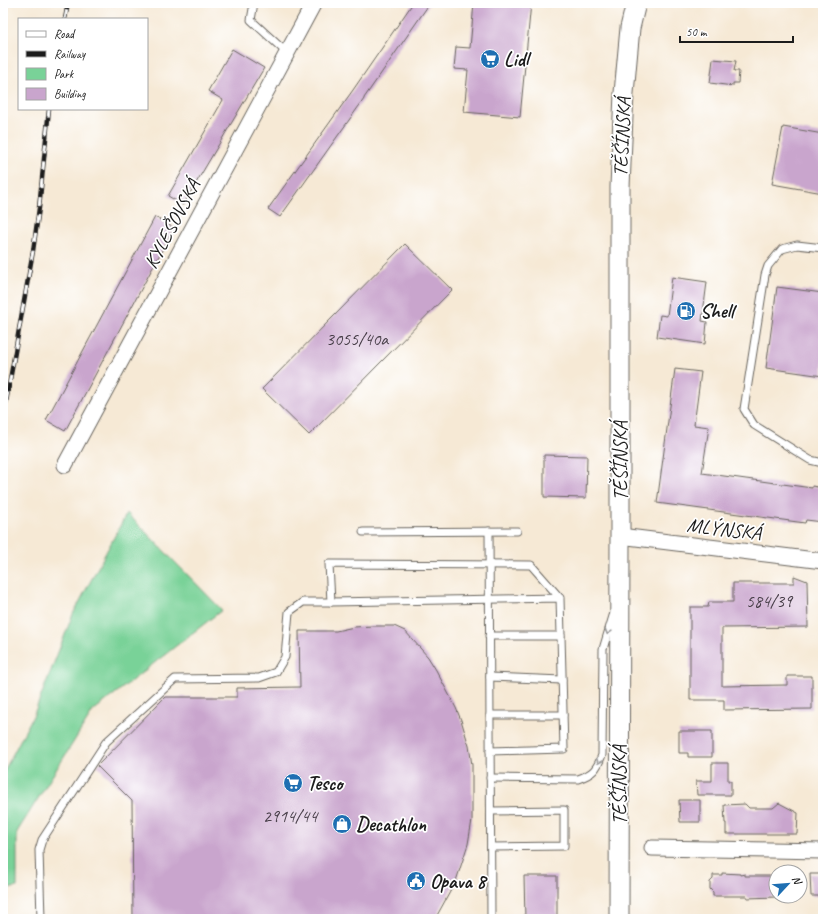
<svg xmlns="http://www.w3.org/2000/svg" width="826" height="922" font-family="Caveat,sans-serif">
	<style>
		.green { fill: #79d298; stroke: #4a775a }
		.building { fill: #c9a5cd }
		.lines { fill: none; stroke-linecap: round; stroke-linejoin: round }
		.service-casing { stroke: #68645d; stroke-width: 9 }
		.minor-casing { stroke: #68645d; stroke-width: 17 }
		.tertiary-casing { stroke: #68645d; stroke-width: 21 }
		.service { stroke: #fff; stroke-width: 7 }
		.minor { stroke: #fff; stroke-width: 15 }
		.tertiary { stroke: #fff; stroke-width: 19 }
		.rail-casing { stroke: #1c1c1c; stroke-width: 4.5 }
		.rail { stroke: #fff; stroke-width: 3; stroke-dasharray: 9; stroke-linecap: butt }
		.oneway { stroke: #999 }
		.labels { text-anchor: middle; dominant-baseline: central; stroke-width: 3.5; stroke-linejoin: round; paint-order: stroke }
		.number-label { font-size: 18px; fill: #473e48 }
		.poi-label { font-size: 20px; font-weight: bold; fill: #1c1c1c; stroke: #fff; text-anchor: start }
		.street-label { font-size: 20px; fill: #1c1c1c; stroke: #fff }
	</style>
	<rect width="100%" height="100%" fill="#fff"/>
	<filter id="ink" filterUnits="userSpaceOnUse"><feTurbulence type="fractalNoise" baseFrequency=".025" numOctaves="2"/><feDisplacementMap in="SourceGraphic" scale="8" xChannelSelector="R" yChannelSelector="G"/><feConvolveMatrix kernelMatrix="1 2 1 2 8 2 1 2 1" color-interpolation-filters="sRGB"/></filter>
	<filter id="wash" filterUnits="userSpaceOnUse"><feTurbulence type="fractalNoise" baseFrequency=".012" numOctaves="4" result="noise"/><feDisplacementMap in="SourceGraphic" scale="16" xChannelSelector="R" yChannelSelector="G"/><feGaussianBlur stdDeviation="0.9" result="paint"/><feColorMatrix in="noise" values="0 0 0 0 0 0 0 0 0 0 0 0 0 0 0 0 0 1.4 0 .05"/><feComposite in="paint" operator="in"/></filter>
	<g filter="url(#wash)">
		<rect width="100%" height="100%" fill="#f6e9d5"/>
		<!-- green -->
		<path class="green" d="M 127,513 L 222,610 L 93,711 L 17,832 L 17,887 L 3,890 L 3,773 L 34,714 L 73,614 Z"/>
		<g id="blocks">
			<!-- building -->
			<g class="building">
				<path d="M 413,3 L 430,3 L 364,98 L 364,99 L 280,217 L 268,209 L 353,90 Z"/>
				<path d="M 474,3 L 531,3 L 520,117 L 464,112 L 468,70 L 454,69 L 456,47 L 470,48 Z"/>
				<path d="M 232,49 L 264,68 L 183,205 L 168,196 L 223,100 L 208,91 Z"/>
				<path d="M 713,59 L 736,61 L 734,71 L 739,71 L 738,83 L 733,83 L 733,86 L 710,83 Z"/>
				<path d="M 783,127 L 823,134 L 823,193 L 772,184 Z"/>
				<path d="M 155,217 L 174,228 L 65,431 L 46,420 Z"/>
				<path d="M 405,244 L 452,290 L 309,435 L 262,389 Z"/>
				<path d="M 672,277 L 707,282 L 702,321 L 707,322 L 705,344 L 657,337 L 660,315 L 667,316 Z"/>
				<path d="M 777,287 L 823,293 L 823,376 L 766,368 Z"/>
				<path d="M 675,369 L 701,372 L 694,425 L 709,427 L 702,473 L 812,488 L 812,486 L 823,488 L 823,522 L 806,520 L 805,523 L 657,503 Z"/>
				<path d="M 544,455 L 587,456 L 586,498 L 544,497 Z"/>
				<path d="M 794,576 L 807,581 L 808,627 L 722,628 L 722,686 L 787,685 L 787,676 L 812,676 L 812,709 L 724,710 L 724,700 L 690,700 L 690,607 L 708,607 L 709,602 L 733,602 L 733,583 L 794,583 Z"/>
				<path d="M 373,626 L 394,626 L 405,631 L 428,657 L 436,670 L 456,708 L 461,720 L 469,746 L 472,765 L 472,820 L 468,844 L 456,881 L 435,919 L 133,919 L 132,801 L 97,766 L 165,697 L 237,697 L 237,688 L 300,687 L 299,631 L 336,631 L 354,627 Z"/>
				<path d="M 679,731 L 712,731 L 712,757 L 688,757 L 688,753 L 679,753 Z"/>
				<path d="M 712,763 L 728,763 L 728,781 L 731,781 L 731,795 L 697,795 L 696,781 L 712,781 Z"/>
				<path d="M 679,800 L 700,800 L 700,822 L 680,822 Z"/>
				<path d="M 779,803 L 798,813 L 797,834 L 726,834 L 726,823 L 725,823 L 724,805 L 745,804 L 749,808 L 773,808 Z"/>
				<path d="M 722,873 L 740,874 L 740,875 L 745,874 L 745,876 L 776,876 L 776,897 L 747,898 L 747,896 L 713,896 L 713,892 L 710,889 L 710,882 L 713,879 L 713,875 L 722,875 Z"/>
				<path d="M 810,874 L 823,874 L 823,896 L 811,896 Z"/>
				<path d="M 524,876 L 557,876 L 557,919 L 525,919 Z"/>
			</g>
		</g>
	</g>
	<g filter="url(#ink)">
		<use href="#blocks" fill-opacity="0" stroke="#68645d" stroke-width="1"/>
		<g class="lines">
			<!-- service casing -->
			<g class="service-casing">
				<g id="service">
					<path d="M 254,3 L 251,20 L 287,53"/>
					<path d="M 823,248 L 797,245 L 782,249 L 768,266 L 765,275 L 744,409 L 754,425 L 810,460 L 823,463"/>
					<path d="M 489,531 L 491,919"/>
					<path d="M 363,532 L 517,531"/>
					<path d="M 489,636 L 561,636"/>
					<path d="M 490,677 L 562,680"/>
					<path d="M 490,715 L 563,715"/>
					<path d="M 490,751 L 564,749 L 560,598 L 331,602 L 329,564 L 531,565 L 560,598"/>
					<path d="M 490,778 L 578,779 C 593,774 597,769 602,755 L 603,649 L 613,616"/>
					<path d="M 491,811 L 564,810 L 564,846 L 491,847"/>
					<path d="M 41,919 L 39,850 L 42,840 L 106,742 L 175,679 L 259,678 L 276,672 L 285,657 L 289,612 L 303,602 L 331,602"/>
				</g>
			</g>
			<!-- minor casing -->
			<g class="minor-casing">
				<g id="minor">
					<path d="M 65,465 L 314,3"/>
					<path d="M 620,536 L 823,561"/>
					<path d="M 652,848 L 823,851"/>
				</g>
			</g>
			<!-- tertiary casing -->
			<g class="tertiary-casing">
				<path id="tertiary" d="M 619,919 L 620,536 L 620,187 L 624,93 L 630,28 L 636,3"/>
			</g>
			<!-- service -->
			<use href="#service" class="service"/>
			<!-- minor -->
			<use href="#minor" class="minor"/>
			<!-- tertiary -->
			<use href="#tertiary" class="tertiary"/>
			<!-- rail casing -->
			<g class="rail-casing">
				<g id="rail">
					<path d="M 65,19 L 68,3"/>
					<path d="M 3,419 L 33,251 L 39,208 L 49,109"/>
				</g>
			</g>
			<!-- rail -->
			<use href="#rail" class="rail"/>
		</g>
		<!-- one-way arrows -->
		<defs><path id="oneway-chevron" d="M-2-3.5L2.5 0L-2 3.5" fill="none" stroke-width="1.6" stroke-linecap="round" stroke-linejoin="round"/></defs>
		<g class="oneway">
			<use href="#oneway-chevron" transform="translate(608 632) rotate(107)"/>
			<use href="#oneway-chevron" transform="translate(599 761) rotate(113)"/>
		</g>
	</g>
	<!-- icons -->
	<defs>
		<g id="supermarket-disc" transform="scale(1)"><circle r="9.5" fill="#1f6fb2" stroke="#fff"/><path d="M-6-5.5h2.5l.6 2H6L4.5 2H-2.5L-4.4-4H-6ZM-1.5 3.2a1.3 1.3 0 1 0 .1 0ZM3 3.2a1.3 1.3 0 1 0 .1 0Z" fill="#fff"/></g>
		<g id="fuel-disc" transform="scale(1)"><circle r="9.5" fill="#1f6fb2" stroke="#fff"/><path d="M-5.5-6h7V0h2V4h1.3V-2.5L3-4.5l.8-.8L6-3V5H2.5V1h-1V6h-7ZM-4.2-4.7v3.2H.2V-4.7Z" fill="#fff"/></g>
		<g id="shop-disc" transform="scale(1)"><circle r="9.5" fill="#1f6fb2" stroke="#fff"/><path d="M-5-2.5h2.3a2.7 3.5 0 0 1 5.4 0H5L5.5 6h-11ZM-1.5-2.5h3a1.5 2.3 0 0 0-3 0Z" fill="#fff"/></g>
		<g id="civic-disc" transform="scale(1)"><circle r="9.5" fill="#1f6fb2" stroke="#fff"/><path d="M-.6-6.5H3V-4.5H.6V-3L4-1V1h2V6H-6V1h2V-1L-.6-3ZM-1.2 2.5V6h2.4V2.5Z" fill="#fff"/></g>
	</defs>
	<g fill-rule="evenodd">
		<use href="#supermarket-disc" x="490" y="59"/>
		<use href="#fuel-disc" x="686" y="311"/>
		<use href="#supermarket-disc" x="293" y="783"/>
		<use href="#shop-disc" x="342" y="824"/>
		<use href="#civic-disc" x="416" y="881"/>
	</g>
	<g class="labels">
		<!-- number labels -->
		<g class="number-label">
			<text x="357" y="339">3055/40a</text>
			<text x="769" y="601">584/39</text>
			<text x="290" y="816">2914/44</text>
		</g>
		<!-- poi labels -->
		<g class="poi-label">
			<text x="504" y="59">Lidl</text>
			<text x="700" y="311">Shell</text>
			<text x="307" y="783">Tesco</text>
			<text x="356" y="824">Decathlon</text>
			<text x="430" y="881">Opava 8</text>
		</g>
		<!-- street labels -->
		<g class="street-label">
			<text transform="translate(622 137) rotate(-87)">TĚŠÍNSKÁ</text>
			<text transform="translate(172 224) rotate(-62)">KYLEŠOVSKÁ</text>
			<text transform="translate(620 461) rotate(-90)">TĚŠÍNSKÁ</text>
			<text transform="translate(724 529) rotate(7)">MLÝNSKÁ</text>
			<text transform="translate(619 785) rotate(-90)">TĚŠÍNSKÁ</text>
		</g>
	</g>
	<!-- margin -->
	<rect width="826" height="922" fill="none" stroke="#fff" stroke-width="16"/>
	<!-- legend -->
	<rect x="18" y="18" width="130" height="92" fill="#ffffff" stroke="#a4a4a4"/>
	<rect x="26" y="31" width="20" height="6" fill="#ffffff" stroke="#a4a4a4"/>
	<text x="54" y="38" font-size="12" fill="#1c1c1c">Road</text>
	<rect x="26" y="51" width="20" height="6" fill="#1c1c1c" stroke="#a4a4a4"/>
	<text x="54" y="58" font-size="12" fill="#1c1c1c">Railway</text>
	<rect x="26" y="68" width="20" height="12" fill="#79d298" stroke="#a4a4a4"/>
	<text x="54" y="78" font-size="12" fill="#1c1c1c">Park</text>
	<rect x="26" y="88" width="20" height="12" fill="#c9a5cd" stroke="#a4a4a4"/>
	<text x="54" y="98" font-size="12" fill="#1c1c1c">Building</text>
	<!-- north arrow -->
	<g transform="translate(788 884) rotate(64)"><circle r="19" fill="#ffffff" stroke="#a4a4a4"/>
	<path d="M0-3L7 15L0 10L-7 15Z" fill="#1f6fb2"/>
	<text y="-6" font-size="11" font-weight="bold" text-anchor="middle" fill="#1c1c1c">N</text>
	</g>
	<!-- scale -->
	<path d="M680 36v6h113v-6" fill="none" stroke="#1c1c1c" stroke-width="2"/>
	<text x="686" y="36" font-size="12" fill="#1c1c1c" stroke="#ffffff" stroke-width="3" paint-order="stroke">50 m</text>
</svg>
